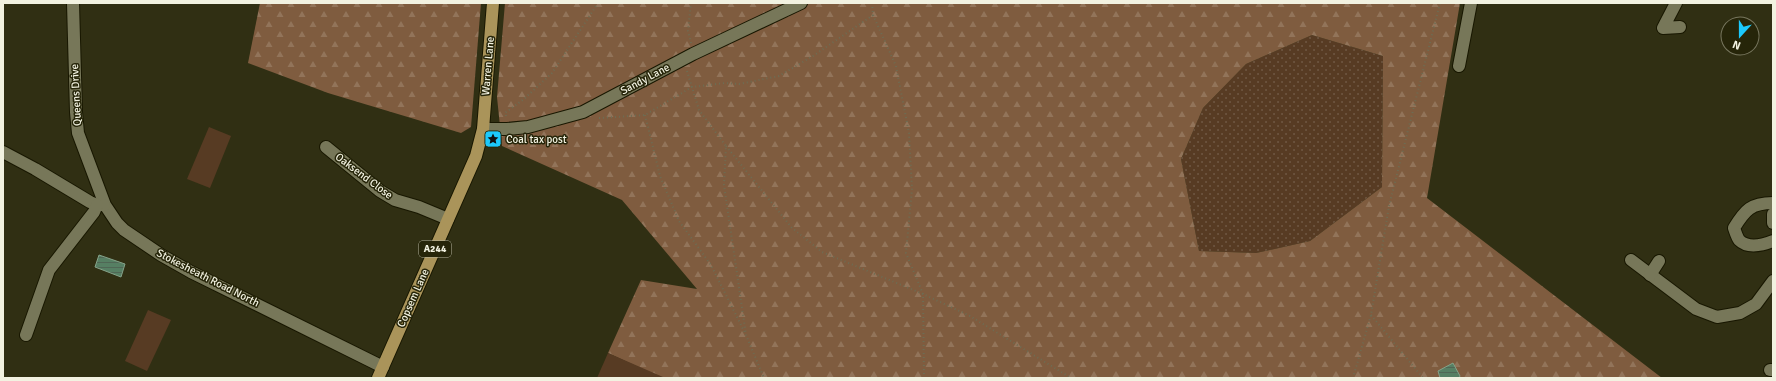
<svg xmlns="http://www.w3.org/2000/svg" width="1776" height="381" font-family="Signika,sans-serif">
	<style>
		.grass { fill: url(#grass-dots) }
		.forest { fill: url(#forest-firs); fill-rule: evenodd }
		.pitch { fill: #573b23 }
		.water { fill: url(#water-rules); stroke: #85a289 }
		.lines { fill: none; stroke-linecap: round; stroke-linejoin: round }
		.minor-casing { stroke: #181700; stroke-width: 14 }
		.major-casing { stroke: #181700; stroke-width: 14 }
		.path { stroke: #6d6d54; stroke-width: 2; stroke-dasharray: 1 3; stroke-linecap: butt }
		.minor { stroke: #777759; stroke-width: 12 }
		.major { stroke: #aa945a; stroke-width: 12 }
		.labels { text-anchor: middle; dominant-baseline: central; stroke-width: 3; stroke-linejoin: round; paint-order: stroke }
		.shield { fill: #262509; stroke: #b5b4a0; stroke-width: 1 }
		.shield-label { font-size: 10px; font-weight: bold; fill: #f2f2e1 }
		.street-label { font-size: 11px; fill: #f2f2e1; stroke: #262509 }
		.poi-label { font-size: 11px; fill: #f2f2e1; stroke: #262509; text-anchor: start }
	</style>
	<defs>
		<pattern id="grass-dots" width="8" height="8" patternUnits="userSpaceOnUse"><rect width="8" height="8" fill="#573b23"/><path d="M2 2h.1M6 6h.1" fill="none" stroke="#705843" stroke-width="1.8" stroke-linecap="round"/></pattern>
		<pattern id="forest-firs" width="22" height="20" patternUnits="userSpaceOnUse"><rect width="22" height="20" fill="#7f5c3f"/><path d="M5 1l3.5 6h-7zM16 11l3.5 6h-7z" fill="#92745a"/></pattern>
		<pattern id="water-rules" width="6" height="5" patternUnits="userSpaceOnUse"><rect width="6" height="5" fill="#567f63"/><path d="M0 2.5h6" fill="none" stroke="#506755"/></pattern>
	</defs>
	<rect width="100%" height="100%" fill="#302f13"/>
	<!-- grass -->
	<path class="grass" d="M 1312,35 L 1383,56 L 1382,187 L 1310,241 L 1256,253 L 1199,251 L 1181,159 L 1203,108 L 1246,64 Z"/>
	<!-- forest -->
	<g class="forest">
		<path d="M 260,3 L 481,3 L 471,127 L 461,133 L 328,93 L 248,63 Z"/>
		<path d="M 505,3 L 1460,3 L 1427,198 L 1662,378 L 662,378 L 608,353 L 641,280 L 697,289 L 622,200 L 502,146 L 497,97 ZM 1312,35 L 1383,56 L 1382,187 L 1310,241 L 1256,253 L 1199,251 L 1181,159 L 1203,108 L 1246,64 Z"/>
	</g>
	<!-- pitch -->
	<g class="pitch">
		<path d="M 209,127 L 231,136 L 210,188 L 187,179 Z"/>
		<path d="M 148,310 L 171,320 L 147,371 L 125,361 Z"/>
		<path d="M 608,353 L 663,377 L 662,378 L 597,378 Z"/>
	</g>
	<!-- water -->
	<g class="water">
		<path d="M 99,255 L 125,264 L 121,277 L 95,267 Z"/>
		<path d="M 1453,363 L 1460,376 L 1459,378 L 1440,378 L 1438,371 Z"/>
	</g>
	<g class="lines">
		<!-- minor casing -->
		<g class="minor-casing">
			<g id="minor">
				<path d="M 73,3 L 76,112 L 78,133 L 105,205 L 117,223 L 124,230 L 161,255 L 191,272 L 383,367"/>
				<path d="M 1676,3 L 1663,28 L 1680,27"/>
				<path d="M 1459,66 L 1471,3"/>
				<path d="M 483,129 L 507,129 L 528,127 L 583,112 L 693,54 L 801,3"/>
				<path d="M 326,147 L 380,191 L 395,200 L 419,207 L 448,219"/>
				<path d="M 3,152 L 35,169 L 90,202 L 97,205 L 104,205"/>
				<path d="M 1773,203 C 1751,203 1745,210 1734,228 C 1735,231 1737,237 1739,240 C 1748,249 1763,245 1773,241"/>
				<path d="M 1773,214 L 1773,223"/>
				<path d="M 1631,260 L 1696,309 L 1717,317 L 1740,313 L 1756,304 L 1773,281"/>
				<path d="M 1650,275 L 1659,261"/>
				<path d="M 26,335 L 49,270 L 94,212 L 97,205"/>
				<path d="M 1770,370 L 1773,370"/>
			</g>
		</g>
		<!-- major casing -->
		<g class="major-casing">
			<path id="major" d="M 378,378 L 476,156 L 483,129 L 493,3"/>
		</g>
		<!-- path -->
		<g class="path">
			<path d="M 872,3 L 873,15 L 896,66 L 909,133 L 912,189 L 906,253 L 923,294 L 924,378"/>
			<path d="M 691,43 L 688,31 L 691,3"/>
			<path d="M 687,71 L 699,110 L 726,146 L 724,185 L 746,335 L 764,378"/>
			<path d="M 645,115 L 660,176 L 679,221 L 711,265 L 745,333"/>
			<path d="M 506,116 L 505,113 L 524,99 L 552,73 L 598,3"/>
			<path d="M 599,118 L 645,115 L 692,87 L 725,83 L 739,84 L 779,76 L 813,56 L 873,15"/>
			<path d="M 726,146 L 792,228 L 822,252 L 923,294 L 970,316 L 1071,378"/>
			<path d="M 1371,315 L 1423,378"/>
			<path d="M 1353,378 L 1371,315 L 1389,206 L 1440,3"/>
		</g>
		<!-- minor -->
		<use href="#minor" class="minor"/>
		<!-- major -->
		<use href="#major" class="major"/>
	</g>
	<!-- icons -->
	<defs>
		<g id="sight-square" transform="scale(0.9)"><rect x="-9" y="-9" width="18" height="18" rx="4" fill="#1cc9fc" stroke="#262509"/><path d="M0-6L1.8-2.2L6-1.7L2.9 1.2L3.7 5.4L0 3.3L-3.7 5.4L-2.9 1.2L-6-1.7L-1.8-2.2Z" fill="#111"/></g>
	</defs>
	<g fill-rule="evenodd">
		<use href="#sight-square" x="493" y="139"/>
	</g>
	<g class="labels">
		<!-- shield labels -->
		<rect class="shield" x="419" y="241" width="32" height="16" rx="3"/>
		<g class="shield-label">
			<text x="435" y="249">A244</text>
		</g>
		<!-- street labels -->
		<g class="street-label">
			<text transform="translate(488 66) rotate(-85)">Warren Lane</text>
			<text transform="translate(645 79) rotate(-28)">Sandy Lane</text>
			<text transform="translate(76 95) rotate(-93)">Queens Drive</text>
			<text transform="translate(364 176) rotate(37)">Oaksend Close</text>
			<text transform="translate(208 278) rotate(27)">Stokesheath Road North</text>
			<text transform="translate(413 298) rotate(-66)">Copsem Lane</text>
		</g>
		<!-- poi labels -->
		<g class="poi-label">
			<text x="506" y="139">Coal tax post</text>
		</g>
	</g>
	<!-- border -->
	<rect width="1776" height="381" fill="none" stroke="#f2f2e1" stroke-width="8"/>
	<!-- north arrow -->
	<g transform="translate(1740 36) rotate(201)"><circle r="19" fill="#262509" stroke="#78775f"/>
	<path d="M0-3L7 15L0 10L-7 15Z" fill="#1cc9fc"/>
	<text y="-6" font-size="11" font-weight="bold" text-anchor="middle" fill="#f2f2e1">N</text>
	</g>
</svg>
